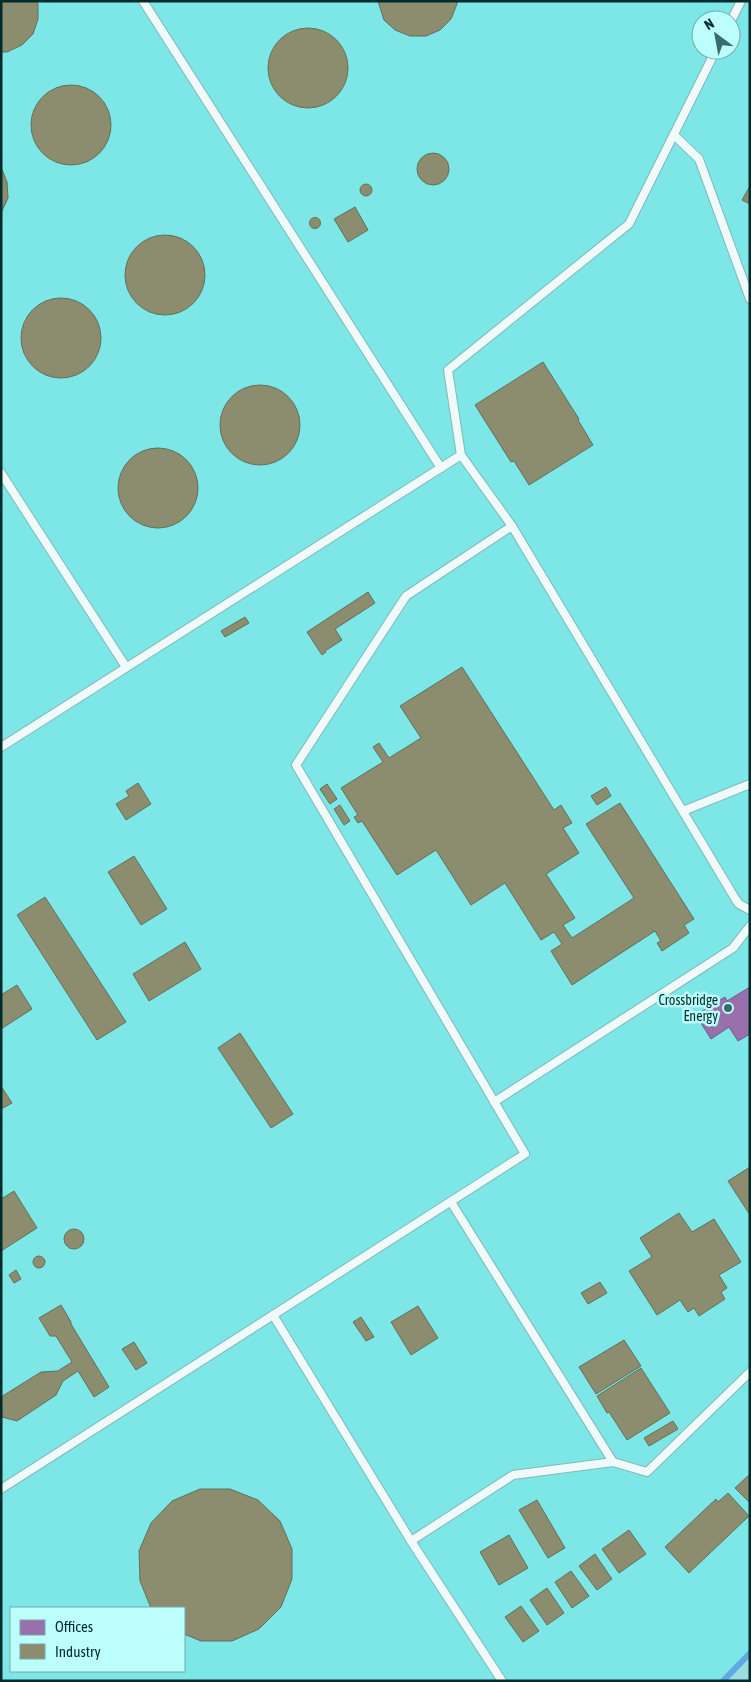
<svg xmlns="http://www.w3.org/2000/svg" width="751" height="1682" font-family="'Asap Condensed',sans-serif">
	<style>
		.built { fill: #7ce7e6; fill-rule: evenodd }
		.offices { fill: #9970ab; stroke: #6c5c85 }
		.industry { fill: #8c8c6e; stroke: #63705a }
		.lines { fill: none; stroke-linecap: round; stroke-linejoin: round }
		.stream { stroke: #62a8e3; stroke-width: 6 }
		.service-casing { stroke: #82b9b8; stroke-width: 10 }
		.service { stroke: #f0fafa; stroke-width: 8 }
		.poi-dot { fill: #386b6a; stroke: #bcfefc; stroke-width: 2 }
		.labels { text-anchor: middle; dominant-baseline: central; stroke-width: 5; stroke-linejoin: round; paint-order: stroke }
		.poi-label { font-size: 14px; fill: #032d2c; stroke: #bcfefc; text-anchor: end }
	</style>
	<rect width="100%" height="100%" fill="#9bdedd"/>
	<!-- built -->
	<path class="built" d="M 1,1 L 750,1 L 750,1657 L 729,1681 L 1,1681 ZM 701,20 L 731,20 L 731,50 L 701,50 ZM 11,1608 L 184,1608 L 184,1671 L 11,1671 Z"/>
	<!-- offices -->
	<path class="offices" d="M 750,987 L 750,1034 L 738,1041 L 729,1027 L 711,1039 L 696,1015 L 725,997 L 727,1001 Z"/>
	<!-- industry -->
	<g class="industry">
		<path d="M 1,1 L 37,1 L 38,4 L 38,19 L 33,34 L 22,45 L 7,52 L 1,52 Z"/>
		<path d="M 378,1 L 457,1 L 457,4 L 451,19 L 440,30 L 426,36 L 410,36 L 395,30 L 384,20 Z"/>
		<circle cx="308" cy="68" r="40"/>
		<circle cx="71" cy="125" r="40"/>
		<circle cx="433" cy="169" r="16"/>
		<path d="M 1,167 L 7,182 L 8,198 L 1,213 Z"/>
		<circle cx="366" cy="190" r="6"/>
		<path d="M 750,186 L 750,204 L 742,200 Z"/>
		<path d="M 355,207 L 368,230 L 348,242 L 334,219 Z"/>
		<circle cx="315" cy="223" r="5.5"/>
		<circle cx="165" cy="275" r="40"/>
		<circle cx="61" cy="338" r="40"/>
		<path d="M 543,362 L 579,419 L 578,420 L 593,445 L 529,485 L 514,461 L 511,462 L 475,405 Z"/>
		<circle cx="260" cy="425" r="40"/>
		<circle cx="158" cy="488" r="40"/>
		<path d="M 368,592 L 375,603 L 335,629 L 342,640 L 325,651 L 326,652 L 322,655 L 307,632 Z"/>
		<path d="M 245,617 L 249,623 L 225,637 L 221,631 Z"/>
		<path d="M 462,667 L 554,810 L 561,805 L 572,823 L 563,828 L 579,853 L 546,874 L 575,918 L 563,925 L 572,938 L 634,898 L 586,824 L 620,803 L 694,919 L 684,925 L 689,933 L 662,951 L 657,943 L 661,941 L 655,931 L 572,985 L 551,951 L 562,944 L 554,932 L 541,940 L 505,883 L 471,905 L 436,850 L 397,875 L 362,821 L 358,823 L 354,817 L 358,815 L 341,788 L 383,762 L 373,747 L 379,743 L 389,758 L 421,738 L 400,706 Z"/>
		<path d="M 138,783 L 151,804 L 126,820 L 116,804 L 129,796 L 126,791 Z"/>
		<path d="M 327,784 L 337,799 L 330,804 L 320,789 Z"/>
		<path d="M 606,787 L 611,796 L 597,805 L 591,796 Z"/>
		<path d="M 340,805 L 350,821 L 344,825 L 334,809 Z"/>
		<path d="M 134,856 L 167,909 L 141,925 L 108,872 Z"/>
		<path d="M 45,897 L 126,1022 L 97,1040 L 17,915 Z"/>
		<path d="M 185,942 L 201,969 L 149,1001 L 133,974 Z"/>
		<path d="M 17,985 L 32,1009 L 1,1029 L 1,995 Z"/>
		<path d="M 240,1033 L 293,1114 L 271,1128 L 218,1048 Z"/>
		<path d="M 1,1086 L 12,1103 L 1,1109 Z"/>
		<path d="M 750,1167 L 750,1215 L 728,1181 Z"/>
		<path d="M 14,1191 L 37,1228 L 1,1251 L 1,1199 Z"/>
		<path d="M 679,1213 L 692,1232 L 714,1219 L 741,1262 L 719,1275 L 727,1288 L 721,1292 L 725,1299 L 699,1316 L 694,1308 L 688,1312 L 680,1300 L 657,1315 L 629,1271 L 652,1257 L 640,1238 Z"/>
		<circle cx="74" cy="1239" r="10"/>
		<circle cx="39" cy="1262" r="6"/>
		<path d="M 16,1270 L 21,1279 L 14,1283 L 9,1275 Z"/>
		<path d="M 600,1282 L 607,1293 L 588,1304 L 581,1293 Z"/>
		<path d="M 61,1305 L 71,1322 L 71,1324 L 109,1387 L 94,1397 L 78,1371 L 63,1381 L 56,1395 L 17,1421 L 2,1417 L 1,1397 L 41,1372 L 58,1371 L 72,1362 L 56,1336 L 50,1336 L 39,1318 Z"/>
		<path d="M 418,1306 L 438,1338 L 411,1355 L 391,1322 Z"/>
		<path d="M 361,1317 L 374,1337 L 366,1341 L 353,1322 Z"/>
		<path d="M 624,1340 L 641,1366 L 596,1394 L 579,1367 Z"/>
		<path d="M 134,1342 L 147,1363 L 136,1370 L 122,1349 Z"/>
		<path d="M 641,1368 L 670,1413 L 627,1440 L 609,1412 L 607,1413 L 597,1396 Z"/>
		<path d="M 673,1421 L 678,1429 L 649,1446 L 644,1438 Z"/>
		<path d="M 750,1474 L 750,1503 L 735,1488 Z"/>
		<path d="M 200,1489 L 230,1489 L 258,1500 L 280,1521 L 292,1549 L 292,1579 L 281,1607 L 259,1629 L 232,1641 L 201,1641 L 184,1634 L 184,1608 L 151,1608 L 140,1581 L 139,1551 L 151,1523 L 172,1501 Z"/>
		<path d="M 728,1493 L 749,1516 L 689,1573 L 665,1547 L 716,1499 L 718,1502 Z"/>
		<path d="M 537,1500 L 565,1548 L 548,1558 L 519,1510 Z"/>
		<path d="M 629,1530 L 646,1554 L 619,1573 L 602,1549 Z"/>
		<path d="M 509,1535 L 528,1568 L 499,1585 L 480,1552 Z"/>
		<path d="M 595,1554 L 612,1579 L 597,1590 L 579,1566 Z"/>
		<path d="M 571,1571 L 589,1596 L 572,1608 L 555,1582 Z"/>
		<path d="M 547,1588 L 564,1613 L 547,1625 L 530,1600 Z"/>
		<path d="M 521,1606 L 539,1631 L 523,1642 L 505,1617 Z"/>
	</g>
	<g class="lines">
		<!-- stream -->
		<path class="stream" d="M 723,1681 L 750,1653"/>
		<!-- service casing -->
		<g class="service-casing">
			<g id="service">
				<path d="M 143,1 L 441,468"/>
				<path d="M 731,21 L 741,1"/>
				<path d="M 674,135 L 699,159 L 750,299"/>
				<path d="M 1,473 L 126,667"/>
				<path d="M 512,526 L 461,455 L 448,370 L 629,224 L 716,50"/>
				<path d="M 1,747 L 461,455"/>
				<path d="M 683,811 L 750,784"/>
				<path d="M 494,1102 L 733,948 L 750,926"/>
				<path d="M 451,1202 L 613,1462"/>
				<path d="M 273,1315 L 411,1541 L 502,1681"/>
				<path d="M 1,1489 L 525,1154 L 296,765 L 406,596 L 512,526 L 736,900 L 739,904 L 750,910"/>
				<path d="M 411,1541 L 513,1475 L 613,1462 L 647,1472 L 750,1372"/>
			</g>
		</g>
		<!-- service -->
		<use href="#service" class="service"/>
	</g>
	<!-- markers -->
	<circle class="poi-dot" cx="728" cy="1008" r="5"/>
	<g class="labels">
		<!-- poi labels -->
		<g class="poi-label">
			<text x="718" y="1000">Crossbridge<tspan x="718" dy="16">Energy</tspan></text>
		</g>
	</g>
	<!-- border -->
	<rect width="751" height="1682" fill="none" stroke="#032d2c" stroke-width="5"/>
	<!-- legend -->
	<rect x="10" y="1607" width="175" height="65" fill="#bcfefc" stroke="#72aaa9"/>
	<rect x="20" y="1620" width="25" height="15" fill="#9970ab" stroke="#72aaa9"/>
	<text x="55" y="1632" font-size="15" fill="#032d2c">Offices</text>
	<rect x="20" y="1644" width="25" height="15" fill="#8c8c6e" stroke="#72aaa9"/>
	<text x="55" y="1657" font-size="15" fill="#032d2c">Industry</text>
	<!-- north arrow -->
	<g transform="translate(716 35) rotate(328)"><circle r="24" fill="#bcfefc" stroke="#72aaa9"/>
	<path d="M0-4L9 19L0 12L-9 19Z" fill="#386b6a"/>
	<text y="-8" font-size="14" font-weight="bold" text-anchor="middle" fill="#032d2c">N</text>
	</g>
</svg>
